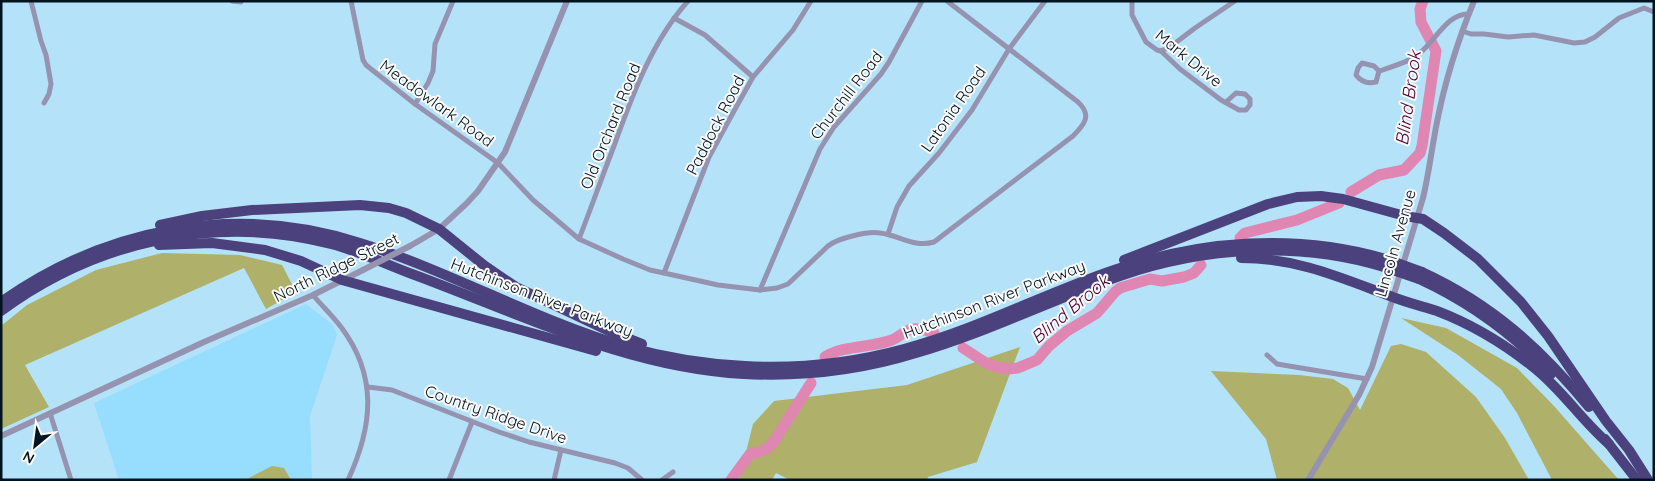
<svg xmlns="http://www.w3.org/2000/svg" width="1655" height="481" font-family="Quicksand,sans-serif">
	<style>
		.built { fill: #97ddfe }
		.green { fill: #afb069 }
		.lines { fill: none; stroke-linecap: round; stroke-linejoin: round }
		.river { stroke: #e086b3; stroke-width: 11 }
		.minor { stroke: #9593b0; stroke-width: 5 }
		.tertiary { stroke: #9593b0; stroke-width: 6 }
		.motorway { stroke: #4b417c; stroke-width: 10 }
		.tertiary-bridge { stroke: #9593b0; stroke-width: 6 }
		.motorway-bridge { stroke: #4b417c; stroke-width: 10 }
		.labels { text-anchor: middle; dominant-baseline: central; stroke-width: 4; stroke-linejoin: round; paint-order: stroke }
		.street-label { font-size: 16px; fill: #00131e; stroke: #fbfbfb }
		.water-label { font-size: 18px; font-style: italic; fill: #500032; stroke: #fbfbfb }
	</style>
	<rect width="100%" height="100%" fill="#b4e2f9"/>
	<!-- built -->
	<path class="built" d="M 306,304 L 333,325 L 337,335 L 310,416 L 312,480 L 119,480 L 94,403 Z"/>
	<!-- green -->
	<g class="green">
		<path d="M 162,253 L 240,255 L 282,265 L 296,292 L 266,309 L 244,268 L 25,365 L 49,407 L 1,429 L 1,326 L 27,305 L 96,270 Z"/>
		<path d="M 1401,318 L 1446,328 L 1517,368 L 1554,406 L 1619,480 L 1552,480 L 1517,413 L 1501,389 L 1458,355 Z"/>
		<path d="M 1401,344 L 1426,352 L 1476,397 L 1505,438 L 1529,480 L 1277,480 L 1266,439 L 1211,371 L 1299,375 L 1333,379 L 1348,388 L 1360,410 L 1391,346 Z"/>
		<path d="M 1020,347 L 977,462 L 928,477 L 927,480 L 790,480 L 776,473 L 772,480 L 739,480 L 753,424 L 774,401 L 907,385 Z"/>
		<path d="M 272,466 L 284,468 L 291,480 L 245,480 Z"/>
	</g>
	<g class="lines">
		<!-- river -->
		<g class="river">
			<path d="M 1351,192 L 1379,175 L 1404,170 L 1420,153 L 1422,146 L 1436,51 L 1421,22 L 1420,9 L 1423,1"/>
			<path d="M 1240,238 L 1245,233 L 1297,220 L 1339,203"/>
			<path d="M 963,348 L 986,363 L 996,367 L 1008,369 L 1018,368 L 1037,360 L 1049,346 L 1067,331 L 1097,313 L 1115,292 L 1120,288 L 1150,279 L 1162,281 L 1184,277 L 1194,273 L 1201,265"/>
			<path d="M 825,357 C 844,345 870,348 892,340 C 899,337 904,331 912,329 C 920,328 927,331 934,333"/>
			<path d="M 731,480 L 750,454 L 765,450 L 773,443 L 811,383"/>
		</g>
		<!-- minor -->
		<g class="minor">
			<path d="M 31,1 L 41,41 L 46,55 L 51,84 L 49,94 L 44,103"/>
			<path d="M 232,1 L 241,2"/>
			<path d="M 351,1 L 363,60 L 366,65 L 415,104 L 498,163 L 533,200 L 579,239 L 623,259 L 650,270 L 664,273 L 718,285 L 760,290 L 777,288 L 788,284 L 828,246 C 838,238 868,231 880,233 C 899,235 914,248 934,242 L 1073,136 C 1085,124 1092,115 1078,102 L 947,1"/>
			<path d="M 1132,1 L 1132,15 L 1146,42 L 1157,50 L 1161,51 L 1180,69 L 1221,100 L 1239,110 L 1246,110 L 1250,105 L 1250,99 L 1245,94 L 1236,93 L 1226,102"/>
			<path d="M 674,18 L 705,35 L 753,77"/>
			<path d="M 1462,31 L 1471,34 L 1484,34 L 1508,37 L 1534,35 L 1574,43 L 1585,42 L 1595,37 L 1619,18 L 1644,8 L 1654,12"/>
			<path d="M 1161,51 L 1170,47 L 1195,28 L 1235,1"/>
			<path d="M 1379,71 L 1374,66 L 1362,63 L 1358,68 L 1356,75 C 1361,82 1367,84 1376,82 L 1379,71 C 1391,67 1405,63 1415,57 C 1434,45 1445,14 1468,14"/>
			<path d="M 415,104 L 428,83 L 433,71 L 435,44 L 453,1"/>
			<path d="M 888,234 L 897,207 L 909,186 L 939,153 L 972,110 L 1009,49 L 1045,1"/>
			<path d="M 579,239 C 591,208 602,177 614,146 C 632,96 652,41 688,1"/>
			<path d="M 664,273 L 709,157 L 734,111 L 753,77 L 793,30 L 811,1"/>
			<path d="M 760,290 L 820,149 L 834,127 L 881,74 L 889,62 L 922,1"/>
			<path d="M 313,295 C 322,306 332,315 341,327 C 378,376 373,426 348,480"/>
			<path d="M 1267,355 L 1277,364 L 1367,379"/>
			<path d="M 368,387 L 392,390 L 499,432 L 529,442 L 615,463 L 628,468 L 642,480"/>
			<path d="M 50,413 L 71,480"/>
			<path d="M 449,480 L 472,422"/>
			<path d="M 554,480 L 561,450"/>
			<path d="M 662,480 L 673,472"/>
		</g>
		<!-- tertiary -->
		<g class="tertiary">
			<path d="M 410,246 L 439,229 L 467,203 L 478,191 L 505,152 L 567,1"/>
			<path d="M 1,436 L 204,342 L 313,295 L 363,270"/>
			<path d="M 1308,480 L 1359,395 L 1372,367 L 1423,198 C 1429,173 1432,147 1437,122 C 1445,81 1458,40 1474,1"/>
		</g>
		<!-- motorway -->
		<g class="motorway">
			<path d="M 160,225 L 202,216 L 252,210 L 360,205 L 389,208 L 406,213 L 439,229 L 485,266 L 516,287 L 609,331 L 642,344"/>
			<path d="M 159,245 L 212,243 L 265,250 L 301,261 L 342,280 L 596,351"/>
			<path d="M 1241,258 C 1296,258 1339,277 1390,296 C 1405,302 1421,306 1437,311 C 1471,324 1503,343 1532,366 C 1561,388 1581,420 1609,444"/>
			<path d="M 1124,260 L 1268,204 L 1297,197 L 1321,196 L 1343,199 L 1405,216 L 1423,219 L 1444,233 L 1478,259 L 1521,302 L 1548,336 L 1606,421 L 1629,450 L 1648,480"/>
			<path d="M 1422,272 C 1492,304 1540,348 1589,407"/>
			<path d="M 1419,279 C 1469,302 1513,334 1551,374"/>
			<path d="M 1,302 C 107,227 236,203 360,243 C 450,271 533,319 624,346 C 663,357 704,364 745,366 C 798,369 852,363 904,349 C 976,330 1043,294 1114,270 C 1201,240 1297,233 1386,259"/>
			<path d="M 1,311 C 96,241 216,214 331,244 C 359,251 385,264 412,274 C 521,314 627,368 744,374 C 802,377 861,370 916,353 C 986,333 1051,300 1120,276 C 1204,247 1298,241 1384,267"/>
			<path d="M 1605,439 L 1637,480"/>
		</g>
		<!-- tertiary-bridge -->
		<path class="tertiary-bridge" d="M 363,270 L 410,246"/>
		<!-- motorway-bridge -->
		<g class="motorway-bridge">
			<path d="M 1386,259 L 1422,272"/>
			<path d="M 1384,267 L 1419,279"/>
		</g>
	</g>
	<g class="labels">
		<!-- street labels -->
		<g class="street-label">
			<text transform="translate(1189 58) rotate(39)">Mark Drive</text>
			<text transform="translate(846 95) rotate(-52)">Churchill Road</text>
			<text transform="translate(437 103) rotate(36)">Meadowlark Road</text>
			<text transform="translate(953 109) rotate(-55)">Latonia Road</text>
			<text transform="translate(715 125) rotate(-63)">Paddock Road</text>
			<text transform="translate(610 126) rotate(-68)">Old Orchard Road</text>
			<text transform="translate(1395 243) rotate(-74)">Lincoln Avenue</text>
			<text transform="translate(336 267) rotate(-26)">North Ridge Street</text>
			<text transform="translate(542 297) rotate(21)">Hutchinson River Parkway</text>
			<text transform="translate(994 299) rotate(-21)">Hutchinson River Parkway</text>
			<text transform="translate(496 414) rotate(19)">Country Ridge Drive</text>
		</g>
		<!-- water labels -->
		<g class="water-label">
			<text transform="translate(1408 98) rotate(-82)">Blind Brook</text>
			<text transform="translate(1070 309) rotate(-40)">Blind Brook</text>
		</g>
	</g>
	<!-- border -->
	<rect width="1655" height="481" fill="none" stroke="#00131e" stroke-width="5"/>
	<!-- north arrow -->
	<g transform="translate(35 446) rotate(209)" stroke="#fbfbfb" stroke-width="4" paint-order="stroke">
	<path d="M0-4L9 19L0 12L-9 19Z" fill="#00131e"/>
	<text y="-8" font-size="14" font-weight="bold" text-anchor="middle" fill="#00131e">N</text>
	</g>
</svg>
